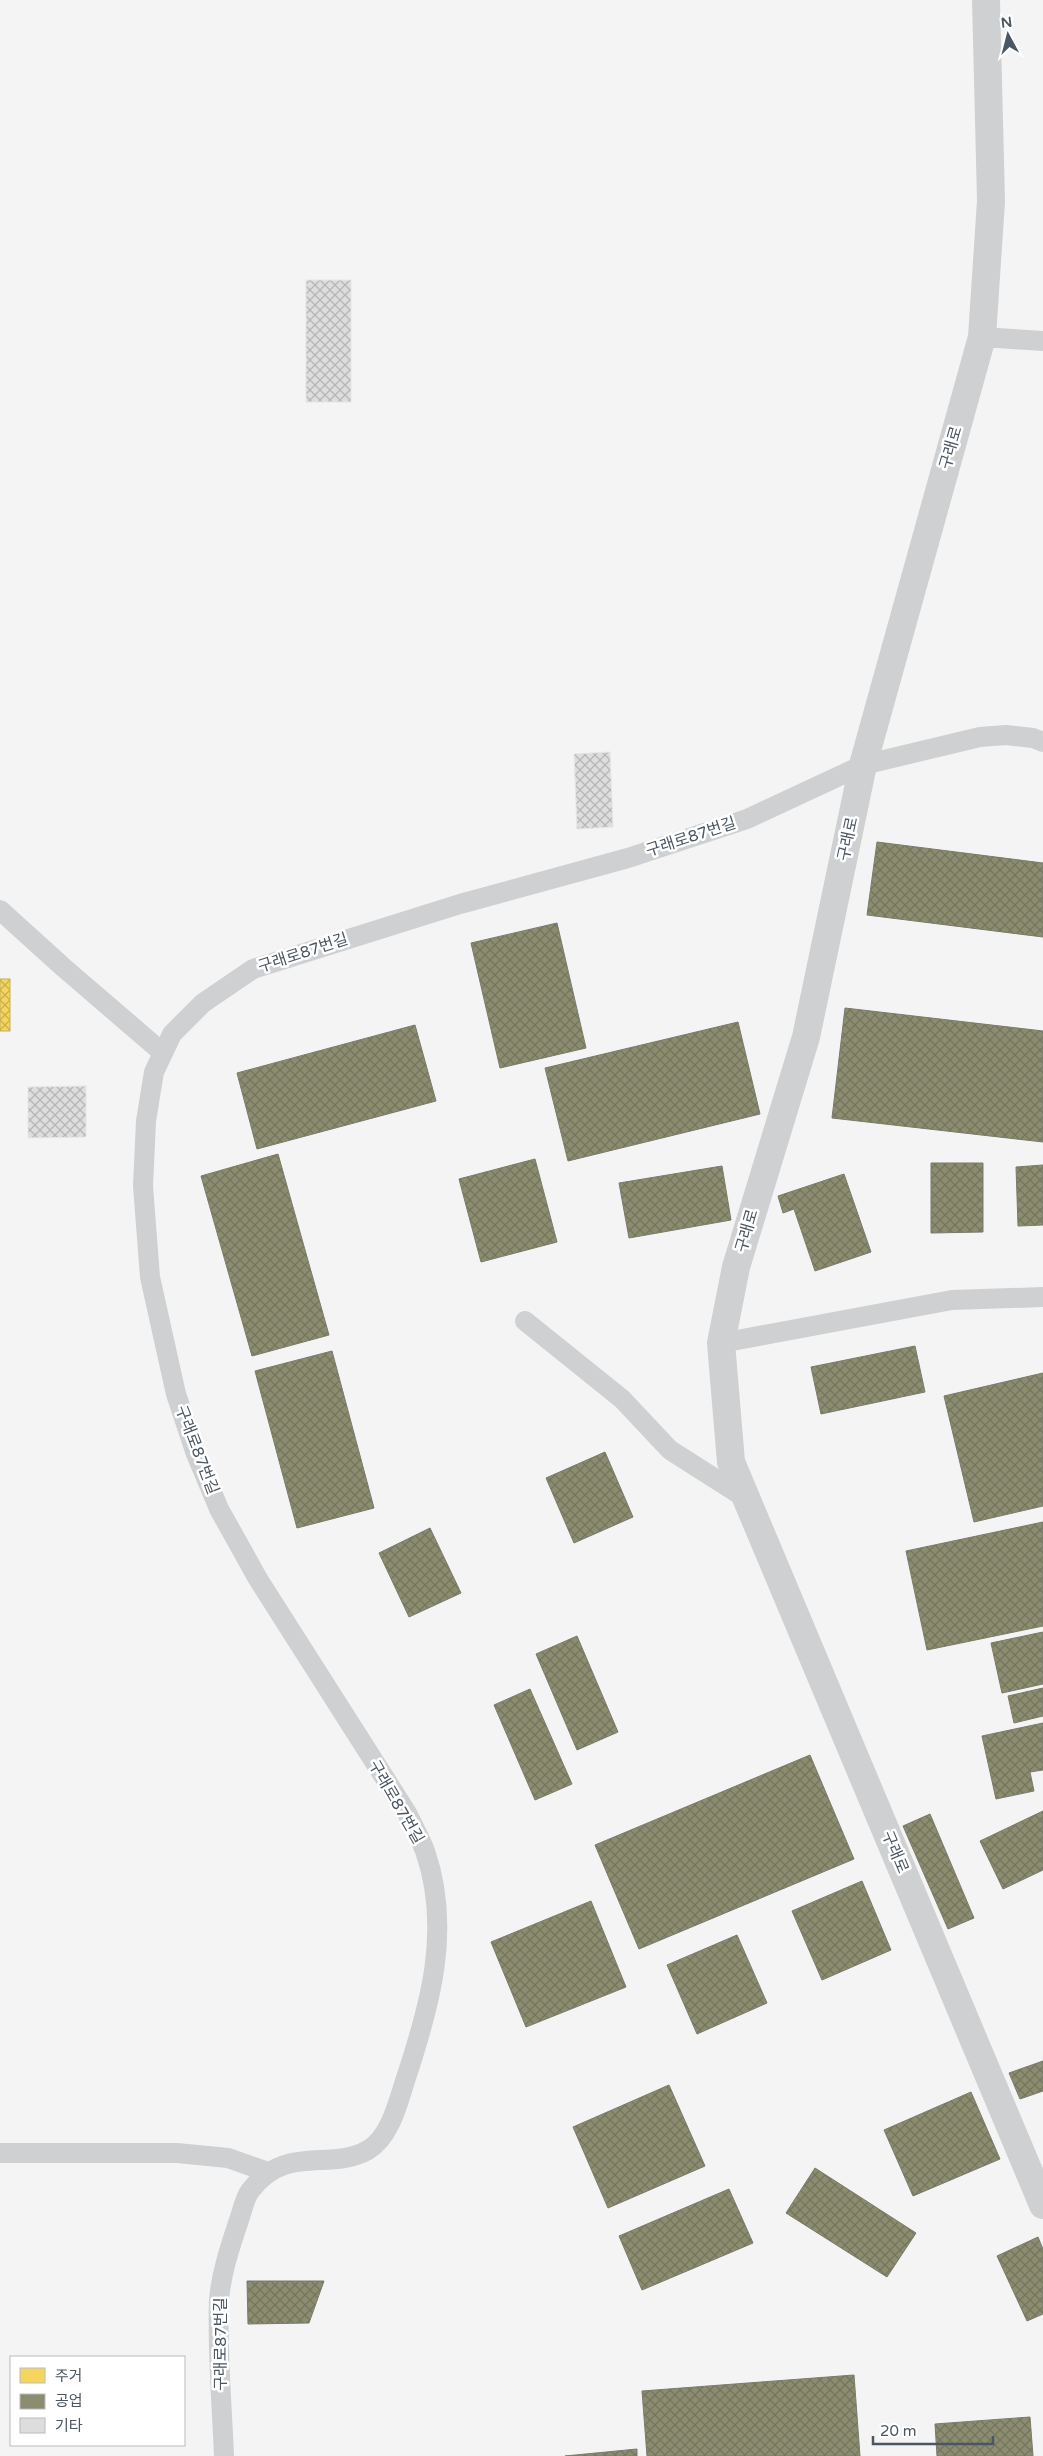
<svg xmlns="http://www.w3.org/2000/svg" width="1043" height="2456" font-family="'Varela Round','Noto Sans KR',sans-serif">
	<style>
		.homes { fill: url(#homes-cross-hatch); stroke: #c2af5e }
		.industry { fill: url(#industry-cross-hatch); stroke: #787c6a }
		.building { fill: url(#building-cross-hatch); stroke: #e5e6e7 }
		.lines { fill: none; stroke-linecap: round; stroke-linejoin: round }
		.lane { stroke: #ced0d2; stroke-width: 20 }
		.street { stroke: #ced0d2; stroke-width: 28 }
		.labels { text-anchor: middle; dominant-baseline: central; stroke-width: 5; stroke-linejoin: round; paint-order: stroke }
		.street-label { font-size: 16px; fill: #4a5661; stroke: #fff }
	</style>
	<defs>
		<pattern id="homes-cross-hatch" width="8" height="8" patternUnits="userSpaceOnUse" patternTransform="scale(1.25)"><rect width="8" height="8" fill="#f6d55c"/><path d="M0 0l8 8M0 8l8-8" fill="none" stroke="#c9b04f"/></pattern>
		<pattern id="industry-cross-hatch" width="8" height="8" patternUnits="userSpaceOnUse" patternTransform="scale(1.25)"><rect width="8" height="8" fill="#8c8c6e"/><path d="M0 0l8 8M0 8l8-8" fill="none" stroke="#74755e"/></pattern>
		<pattern id="building-cross-hatch" width="8" height="8" patternUnits="userSpaceOnUse" patternTransform="scale(1.25)"><rect width="8" height="8" fill="#ddddde"/><path d="M0 0l8 8M0 8l8-8" fill="none" stroke="#b5b6b7"/></pattern>
	</defs>
	<rect width="100%" height="100%" fill="#f4f4f4"/>
	<!-- homes -->
	<rect class="homes" x="0" y="979" width="10" height="52"/>
	<!-- industry -->
	<g class="industry">
		<path d="M 877,842 L 1043,863 L 1043,937 L 867,915 Z"/>
		<path d="M 557,923 L 586,1048 L 500,1068 L 471,943 Z"/>
		<path d="M 845,1008 L 1043,1031 L 1043,1142 L 832,1118 Z"/>
		<path d="M 738,1022 L 760,1114 L 568,1161 L 545,1068 Z"/>
		<path d="M 415,1025 L 436,1101 L 257,1149 L 237,1073 Z"/>
		<path d="M 278,1154 L 329,1335 L 252,1356 L 201,1176 Z"/>
		<path d="M 535,1159 L 557,1242 L 481,1262 L 459,1179 Z"/>
		<path d="M 931,1163 L 983,1163 L 983,1232 L 931,1233 Z"/>
		<path d="M 1043,1165 L 1043,1225 L 1018,1226 L 1016,1167 Z"/>
		<path d="M 722,1166 L 731,1220 L 629,1238 L 619,1183 Z"/>
		<path d="M 844,1174 L 871,1252 L 815,1271 L 794,1209 L 783,1213 L 778,1196 Z"/>
		<path d="M 915,1346 L 925,1392 L 821,1414 L 811,1367 Z"/>
		<path d="M 332,1351 L 374,1508 L 297,1528 L 255,1371 Z"/>
		<path d="M 1043,1373 L 1043,1506 L 974,1522 L 944,1396 Z"/>
		<path d="M 605,1452 L 633,1517 L 574,1543 L 546,1478 Z"/>
		<path d="M 1043,1522 L 1043,1626 L 927,1650 L 906,1551 Z"/>
		<path d="M 430,1528 L 461,1593 L 409,1617 L 379,1553 Z"/>
		<path d="M 1043,1632 L 1043,1684 L 1002,1693 L 991,1643 Z"/>
		<path d="M 577,1636 L 618,1732 L 577,1750 L 536,1654 Z"/>
		<path d="M 1043,1688 L 1043,1716 L 1014,1723 L 1008,1696 Z"/>
		<path d="M 530,1689 L 572,1784 L 535,1800 L 494,1705 Z"/>
		<path d="M 1043,1723 L 1043,1770 L 1030,1772 L 1034,1791 L 996,1799 L 982,1736 Z"/>
		<path d="M 810,1755 L 854,1859 L 639,1949 L 595,1845 Z"/>
		<path d="M 1043,1811 L 1043,1870 L 1003,1889 L 980,1841 Z"/>
		<path d="M 930,1814 L 974,1918 L 948,1929 L 903,1826 Z"/>
		<path d="M 862,1881 L 891,1950 L 822,1980 L 792,1911 Z"/>
		<path d="M 591,1901 L 626,1987 L 526,2027 L 491,1942 Z"/>
		<path d="M 737,1935 L 767,2003 L 697,2034 L 667,1965 Z"/>
		<path d="M 1043,2061 L 1043,2091 L 1020,2099 L 1009,2073 Z"/>
		<path d="M 669,2085 L 705,2166 L 608,2208 L 573,2127 Z"/>
		<path d="M 971,2092 L 1000,2159 L 913,2196 L 884,2130 Z"/>
		<path d="M 815,2168 L 916,2233 L 887,2277 L 786,2213 Z"/>
		<path d="M 729,2189 L 753,2243 L 642,2290 L 619,2236 Z"/>
		<path d="M 1038,2237 L 1043,2249 L 1043,2314 L 1027,2321 L 997,2256 Z"/>
		<path d="M 247,2281 L 324,2281 L 309,2323 L 248,2324 Z"/>
		<path d="M 854,2375 L 860,2456 L 647,2456 L 642,2391 Z"/>
		<path d="M 1030,2417 L 1033,2456 L 937,2456 L 935,2424 Z"/>
		<path d="M 637,2449 L 637,2456 L 565,2456 Z"/>
	</g>
	<!-- building -->
	<g class="building">
		<rect x="306" y="280" width="45" height="122"/>
		<path d="M 610,752 L 613,827 L 577,829 L 574,754 Z"/>
		<path d="M 86,1086 L 86,1137 L 28,1138 L 28,1087 Z"/>
	</g>
	<g class="lines">
		<!-- lane -->
		<g class="lane">
			<path d="M 982,337 L 1043,341"/>
			<path d="M 0,910 L 63,967 L 163,1053"/>
			<path d="M 525,1321 L 622,1399 L 670,1450 L 747,1499"/>
			<path d="M 721,1343 L 952,1300 L 1043,1297"/>
			<path d="M 0,2153 L 177,2153 L 228,2158 L 268,2172"/>
			<path d="M 224,2456 C 222,2405 217,2352 219,2300 C 221,2274 230,2247 238,2223 C 242,2213 244,2199 250,2191 C 286,2143 329,2172 368,2150 C 390,2137 398,2103 405,2081 C 430,2006 452,1929 425,1851 C 420,1838 413,1826 407,1813 L 258,1579 L 219,1509 L 196,1454 L 176,1394 L 150,1277 L 143,1186 L 146,1121 L 154,1072 L 172,1034 L 203,1003 L 253,969 L 460,904 L 628,858 L 747,819 L 863,765 L 980,737 L 1006,735 L 1033,738 L 1043,742"/>
		</g>
		<!-- street -->
		<path class="street" d="M 986,0 L 991,201 L 982,337 L 863,765 L 806,1037 L 736,1267 L 721,1343 L 731,1462 L 1043,2205"/>
	</g>
	<g class="labels">
		<!-- street labels -->
		<g class="street-label">
			<text transform="translate(951 448) rotate(-74)">구래로</text>
			<text transform="translate(691 837) rotate(-18)">구래로87번길</text>
			<text transform="translate(848 839) rotate(-78)">구래로</text>
			<text transform="translate(303 953) rotate(-18)">구래로87번길</text>
			<text transform="translate(747 1231) rotate(-74)">구래로</text>
			<text transform="translate(197 1450) rotate(69)">구래로87번길</text>
			<text transform="translate(396 1802) rotate(60)">구래로87번길</text>
			<text transform="translate(895 1852) rotate(67)">구래로</text>
			<text transform="translate(221 2344) rotate(-90)">구래로87번길</text>
		</g>
	</g>
	<!-- legend -->
	<rect x="10" y="2356" width="175" height="90" fill="#ffffff" stroke="#b7bbc0"/>
	<rect x="20" y="2368" width="25" height="15" fill="#f6d55c" stroke="#b7bbc0"/>
	<text x="55" y="2381" font-size="15" fill="#4a5661">주거</text>
	<rect x="20" y="2394" width="25" height="15" fill="#8c8c6e" stroke="#b7bbc0"/>
	<text x="55" y="2406" font-size="15" fill="#4a5661">공업</text>
	<rect x="20" y="2418" width="25" height="15" fill="#ddddde" stroke="#b7bbc0"/>
	<text x="55" y="2431" font-size="15" fill="#4a5661">기타</text>
	<!-- north arrow -->
	<g transform="translate(1008 35) rotate(353)" stroke="#ffffff" stroke-width="4" paint-order="stroke">
	<path d="M0-4L9 19L0 12L-9 19Z" fill="#4a5661"/>
	<text y="-8" font-size="14" font-weight="bold" text-anchor="middle" fill="#4a5661">N</text>
	</g>
	<!-- scale -->
	<path d="M873 2436v8h120v-8" fill="none" stroke="#4a5661" stroke-width="2.5"/>
	<text x="880" y="2436" font-size="15" fill="#4a5661" stroke="#ffffff" stroke-width="4" paint-order="stroke">20 m</text>
</svg>
